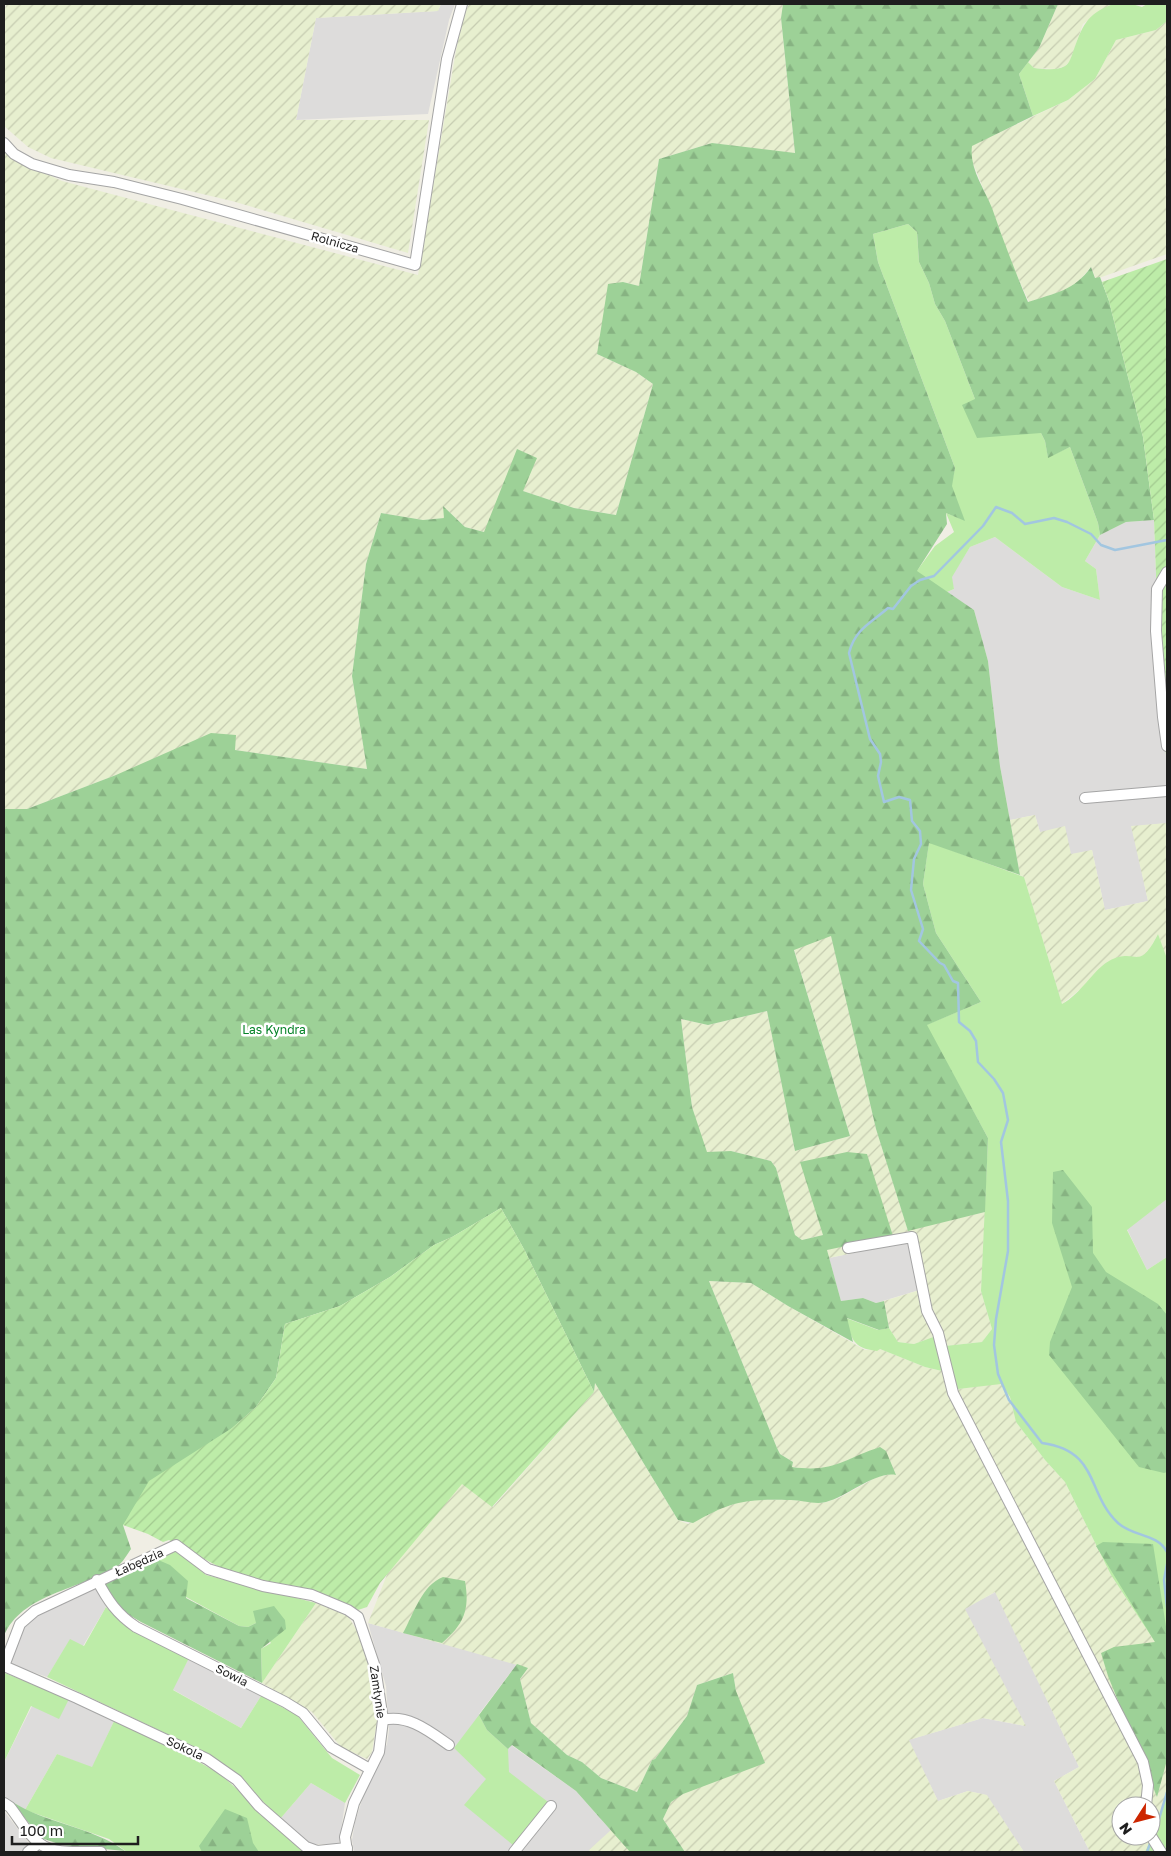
<svg xmlns="http://www.w3.org/2000/svg" width="1171" height="1856" font-family="'Golos Text',sans-serif">
	<style>
		.residential { fill: #dddcdb }
		.farmland { fill: url(#farmland-furrows); fill-rule: evenodd }
		.grass { fill: #bdeca8 }
		.forest { fill: url(#forest-firs) }
		.garden { fill: url(#garden-furrows) }
		.lines { fill: none; stroke-linecap: round; stroke-linejoin: round }
		.stream { stroke: #a2c6e0; stroke-width: 2.5 }
		.minor-casing { stroke: #a5a5a5; stroke-width: 12 }
		.minor { stroke: #fff; stroke-width: 10 }
		.labels { text-anchor: middle; dominant-baseline: central; stroke-width: 5; stroke-linejoin: round; paint-order: stroke }
		.street-label { font-size: 12px; fill: #1e1e1e; stroke: #fff }
		.park-label { font-size: 12px; fill: #068328; stroke: #fff }
	</style>
	<defs>
		<pattern id="farmland-furrows" width="10" height="10" patternUnits="userSpaceOnUse" patternTransform="scale(1.25)"><rect width="10" height="10" fill="#e7efcf"/><path d="M-1 1l2-2M0 10L10 0M9 11l2-2" fill="none" stroke="#c6ccb1"/></pattern>
		<pattern id="forest-firs" width="22" height="20" patternUnits="userSpaceOnUse" patternTransform="scale(1.25)"><rect width="22" height="20" fill="#9dd197"/><path d="M5 1l3.5 6h-7zM16 11l3.5 6h-7z" fill="#87b382"/></pattern>
		<pattern id="garden-furrows" width="10" height="10" patternUnits="userSpaceOnUse" patternTransform="scale(1.25)"><rect width="10" height="10" fill="#bdeca8"/><path d="M-1 1l2-2M0 10L10 0M9 11l2-2" fill="none" stroke="#a2ca90"/></pattern>
	</defs>
	<rect width="100%" height="100%" fill="#f0eee4"/>
	<!-- residential -->
	<g class="residential">
		<path d="M 441,4 L 455,4 L 449,20 L 428,114 L 296,120 L 316,18 L 438,11 Z"/>
		<path d="M 1154,520 L 1161,710 L 1167,764 L 1167,823 L 1132,827 L 1148,901 L 1105,910 L 1092,850 L 1071,855 L 1040,832 L 1035,815 L 1010,820 L 1000,766 L 988,661 L 974,610 L 947,592 L 954,589 L 951,577 L 970,547 L 995,537 L 1062,587 L 1100,600 L 1096,569 L 1085,561 L 1100,535 L 1126,522 Z"/>
		<path d="M 1167,1199 L 1167,1257 L 1147,1270 L 1127,1229 Z"/>
		<path d="M 911,1241 L 926,1288 L 876,1303 L 863,1298 L 841,1301 L 829,1258 Z"/>
		<path d="M 95,1586 L 106,1607 L 83,1646 L 70,1640 L 47,1677 L 12,1665 L 9,1660 L 24,1625 L 41,1613 Z"/>
		<path d="M 996,1592 L 1079,1767 L 1054,1781 L 1090,1852 L 1024,1852 L 986,1795 L 968,1791 L 938,1801 L 908,1740 L 983,1718 L 1025,1726 L 964,1608 Z"/>
		<path d="M 368,1623 L 517,1664 L 479,1714 L 509,1749 L 511,1745 L 576,1791 L 630,1852 L 521,1852 L 540,1828 L 532,1822 L 507,1852 L 354,1852 L 352,1840 L 355,1822 L 362,1800 L 387,1744 L 389,1730 L 386,1686 Z"/>
		<path d="M 189,1658 L 261,1696 L 241,1728 L 172,1689 Z"/>
		<path d="M 69,1699 L 115,1719 L 92,1768 L 57,1754 L 25,1810 L 4,1796 L 4,1762 L 32,1706 Z"/>
		<path d="M 311,1783 L 345,1803 L 339,1844 L 311,1844 L 280,1819 Z"/>
		<path d="M 4,1811 L 31,1846 L 21,1852 L 4,1852 Z"/>
	</g>
	<!-- farmland -->
	<g class="farmland">
		<path d="M 6,4 L 441,4 L 438,11 L 316,18 L 296,120 L 429,120 L 408,253 L 232,201 L 51,158 L 28,147 L 4,126 L 4,15 Z"/>
		<path d="M 469,4 L 783,4 L 781,18 L 795,154 L 712,143 L 659,159 L 639,286 L 623,282 L 597,354 L 636,372 L 653,384 L 616,515 L 574,508 L 523,491 L 484,532 L 465,527 L 444,507 L 445,518 L 423,520 L 381,513 L 366,564 L 352,676 L 367,769 L 235,750 L 116,775 L 27,809 L 4,809 L 4,149 L 31,167 L 62,181 L 418,275 L 454,62 L 461,23 Z"/>
		<path d="M 1058,4 L 1113,4 L 1083,24 L 1070,61 L 1065,66 L 1056,69 L 1034,68 L 1028,62 L 1039,48 Z"/>
		<path d="M 1167,21 L 1167,254 L 1096,279 L 1091,267 L 1076,284 L 1066,290 L 1029,302 L 1001,240 L 991,207 L 970,156 L 971,146 L 1068,100 L 1095,79 L 1116,40 L 1156,30 Z"/>
		<path d="M 1035,815 L 1040,832 L 1065,826 L 1071,854 L 1092,850 L 1105,910 L 1148,901 L 1131,826 L 1167,823 L 1167,961 L 1158,934 L 1147,954 L 1141,957 L 1124,957 L 1107,962 L 1089,982 L 1062,1004 L 1024,877 L 1020,875 L 1010,820 Z"/>
		<path d="M 831,935 L 876,1129 L 908,1230 L 985,1212 L 981,1291 L 992,1329 L 982,1342 L 945,1346 L 936,1336 L 914,1344 L 898,1342 L 889,1328 L 884,1301 L 926,1288 L 911,1241 L 829,1258 L 823,1235 L 802,1240 L 795,1235 L 776,1168 L 771,1161 L 731,1151 L 707,1153 L 700,1136 L 692,1107 L 681,1019 L 708,1025 L 767,1011 L 795,1151 L 850,1136 L 794,949 Z"/>
		<path d="M 709,1281 L 751,1283 L 788,1306 L 865,1350 L 880,1349 L 925,1367 L 942,1371 L 958,1389 L 1001,1383 L 1010,1397 L 1016,1422 L 1045,1460 L 1065,1482 L 1111,1575 L 1155,1642 L 1167,1703 L 1167,1788 L 1158,1823 L 1145,1852 L 1090,1852 L 1054,1781 L 1079,1767 L 995,1592 L 965,1609 L 1026,1726 L 983,1718 L 909,1740 L 938,1801 L 968,1791 L 987,1795 L 1024,1852 L 685,1852 L 663,1819 L 670,1802 L 683,1794 L 736,1691 L 733,1673 L 697,1685 L 687,1716 L 655,1759 L 652,1760 L 637,1792 L 601,1778 L 582,1762 L 567,1755 L 531,1723 L 520,1679 L 528,1668 L 368,1623 L 388,1572 L 462,1483 L 493,1507 L 594,1392 L 595,1383 L 678,1520 L 688,1524 L 714,1511 L 745,1500 L 793,1500 L 823,1503 L 839,1498 L 877,1477 L 891,1474 L 878,1448 L 831,1467 L 814,1470 L 792,1467 L 793,1462 L 780,1454 L 777,1448 ZM 1121,1806 L 1151,1806 L 1151,1836 L 1121,1836 Z"/>
		<path d="M 316,1603 L 348,1616 L 362,1639 L 371,1665 L 378,1715 L 372,1752 L 367,1759 L 341,1747 L 312,1712 L 262,1683 Z"/>
		<path d="M 611,1830 L 632,1846 L 637,1852 L 590,1852 L 589,1850 Z"/>
	</g>
	<!-- grass -->
	<g class="grass">
		<path d="M 1113,4 L 1132,4 L 1142,7 L 1147,4 L 1167,4 L 1167,21 L 1156,30 L 1116,40 L 1095,79 L 1068,100 L 1033,116 L 1019,74 L 1028,62 L 1034,68 C 1044,69 1057,71 1065,66 C 1070,63 1071,57 1073,52 C 1082,27 1086,14 1113,4 Z"/>
		<path d="M 908,224 L 917,232 L 919,262 L 929,283 L 935,304 L 945,321 L 975,399 L 1041,433 L 1045,441 L 1048,457 L 1070,447 L 1098,523 L 1100,535 L 1085,561 L 1096,569 L 1100,600 L 1062,587 L 995,537 L 970,547 L 952,577 L 954,589 L 947,592 L 916,572 L 935,546 L 954,532 L 946,513 L 964,520 L 951,486 L 955,468 L 878,262 L 873,234 Z"/>
		<path d="M 929,842 L 1024,877 L 1062,1004 C 1081,994 1093,970 1109,961 C 1137,946 1138,974 1158,934 L 1166,956 L 1167,1199 L 1127,1230 L 1147,1270 L 1167,1257 L 1167,1703 L 1155,1642 L 1111,1575 L 1065,1482 L 1045,1460 L 1016,1422 L 1010,1397 L 1001,1384 L 958,1389 L 942,1371 L 925,1367 L 880,1349 L 877,1351 C 852,1348 852,1339 846,1318 L 878,1330 L 889,1328 L 898,1342 L 914,1344 L 936,1336 L 945,1346 L 982,1342 L 992,1329 L 981,1291 L 988,1138 L 926,1025 L 981,1002 L 936,933 L 923,884 Z"/>
		<path d="M 177,1550 L 206,1575 L 316,1603 L 262,1683 L 261,1649 L 271,1643 L 256,1623 L 248,1627 L 239,1626 L 186,1597 L 156,1559 Z"/>
		<path d="M 106,1607 L 125,1626 L 189,1658 L 173,1690 L 241,1728 L 261,1696 L 297,1715 L 332,1758 L 360,1775 L 345,1803 L 311,1783 L 280,1819 L 240,1778 L 209,1754 L 47,1677 L 70,1639 L 84,1646 Z"/>
		<path d="M 5,1673 L 69,1699 L 59,1719 L 31,1706 L 4,1762 Z"/>
		<path d="M 479,1715 L 487,1730 L 508,1749 L 509,1772 L 548,1802 L 513,1845 L 464,1805 L 486,1779 L 454,1748 Z"/>
		<path d="M 115,1719 L 176,1749 L 220,1774 L 308,1852 L 127,1852 L 109,1839 L 25,1810 L 57,1754 L 92,1767 Z"/>
		<path d="M 1167,1788 L 1167,1852 L 1145,1852 L 1158,1823 Z"/>
	</g>
	<!-- forest -->
	<g class="forest">
		<path d="M 783,4 L 1058,4 L 1039,48 L 1019,74 L 1033,116 L 972,146 C 969,168 984,188 992,208 C 1003,240 1015,271 1028,302 C 1055,293 1074,291 1091,267 L 1095,278 L 1100,277 L 1109,301 L 1143,437 L 1154,520 L 1126,522 L 1100,535 L 1098,523 L 1070,447 L 1048,458 L 1045,441 L 1041,433 L 977,438 L 962,405 L 975,399 L 945,321 L 935,304 L 929,283 L 919,262 L 917,232 L 908,224 L 873,234 L 878,262 L 955,468 L 952,486 L 965,521 L 946,513 L 947,524 L 917,571 L 974,610 L 988,661 L 1000,766 L 1020,875 L 929,843 L 923,884 L 936,933 L 981,1002 L 927,1025 L 988,1138 L 985,1212 L 908,1231 L 876,1129 L 831,936 L 794,950 L 850,1136 L 795,1151 L 767,1011 L 708,1025 L 681,1019 L 692,1107 L 707,1152 L 731,1151 L 771,1161 L 776,1168 L 795,1235 L 802,1240 L 823,1235 L 800,1162 L 847,1152 L 867,1154 L 893,1236 L 827,1250 L 841,1301 L 863,1298 L 876,1303 L 884,1301 L 889,1328 L 879,1330 L 847,1318 L 853,1342 L 788,1306 L 751,1283 L 709,1281 L 777,1448 L 780,1454 L 793,1462 L 792,1467 C 834,1473 843,1459 880,1447 L 886,1451 L 896,1475 C 875,1471 847,1497 826,1502 C 815,1505 802,1500 791,1500 C 746,1499 733,1500 693,1523 L 678,1520 L 595,1383 L 594,1392 L 525,1251 L 501,1208 L 452,1237 L 434,1245 L 390,1277 L 340,1306 L 285,1324 L 276,1378 L 256,1407 L 123,1525 L 131,1549 C 127,1555 122,1563 117,1567 C 81,1589 21,1594 4,1636 L 4,809 L 27,809 L 116,775 L 211,733 L 236,735 L 235,750 L 367,769 L 352,676 L 366,564 L 381,513 L 423,520 L 444,518 L 443,506 L 465,527 L 484,532 L 517,449 L 537,458 L 523,491 L 574,508 L 616,515 L 653,384 L 636,372 L 597,354 L 608,284 L 623,282 L 639,286 L 659,159 L 712,143 L 795,153 L 781,18 Z"/>
		<path d="M 1063,1170 L 1092,1207 L 1093,1253 L 1106,1272 L 1158,1304 L 1167,1315 L 1167,1472 L 1164,1473 L 1139,1467 L 1049,1355 L 1050,1342 L 1072,1287 L 1052,1223 L 1053,1172 Z"/>
		<path d="M 1103,1542 L 1153,1544 L 1167,1633 L 1167,1760 L 1157,1797 L 1108,1676 L 1101,1653 L 1114,1647 L 1155,1642 L 1096,1546 Z"/>
		<path d="M 156,1559 L 170,1565 L 188,1581 L 186,1598 L 239,1626 L 248,1627 L 256,1623 L 253,1611 L 274,1606 L 285,1620 L 286,1629 L 261,1649 L 262,1683 L 141,1622 L 119,1609 L 104,1584 Z"/>
		<path d="M 443,1577 L 465,1581 C 470,1610 464,1624 442,1643 L 403,1633 C 414,1613 422,1585 443,1577 Z"/>
		<path d="M 517,1664 L 528,1668 L 520,1679 L 531,1723 L 567,1755 L 582,1762 L 601,1778 L 637,1792 L 652,1760 L 655,1759 L 687,1716 L 697,1685 L 733,1673 L 736,1691 L 765,1763 L 683,1794 L 671,1802 L 663,1819 L 685,1852 L 630,1852 L 576,1791 L 512,1745 L 508,1749 L 487,1730 L 479,1715 Z"/>
		<path d="M 11,1801 C 46,1824 91,1826 125,1851 L 62,1845 L 41,1838 Z"/>
		<path d="M 225,1809 L 247,1818 L 253,1843 L 259,1852 L 202,1852 L 199,1846 Z"/>
	</g>
	<!-- garden -->
	<g class="garden">
		<path d="M 1167,259 L 1167,764 L 1161,710 L 1154,520 L 1143,437 L 1109,301 L 1102,282 Z"/>
		<path d="M 501,1208 L 525,1251 L 594,1392 L 492,1507 L 462,1484 L 380,1583 L 367,1607 L 355,1611 L 236,1576 L 169,1540 L 163,1542 L 148,1534 L 123,1525 L 149,1481 L 232,1428 L 256,1407 L 276,1378 L 285,1324 L 340,1306 L 390,1277 L 434,1245 L 452,1237 Z"/>
	</g>
	<g class="lines">
		<!-- stream -->
		<g class="stream">
			<path d="M 1167,540 L 1115,550 L 1101,545 L 1091,534 L 1067,522 L 1054,518 L 1025,524 L 1012,513 L 996,507 L 983,526 L 934,576 L 920,580 L 911,586 L 893,609 L 888,608 C 871,623 855,629 849,653 L 870,739 L 880,754 L 881,762 L 878,776 L 884,802 L 899,797 L 910,800 L 912,821 L 920,831 L 921,844 L 914,859 L 911,890 L 923,929 L 919,941 L 940,963 L 944,965 L 953,981 L 958,983 L 959,1022 L 970,1031 L 976,1041 L 978,1062 L 994,1079 L 1003,1093 L 1008,1120 L 1001,1142 L 1008,1201 L 1008,1251 L 996,1319 L 994,1345 L 998,1374 L 1009,1400 L 1042,1443 C 1100,1451 1086,1493 1118,1523 C 1133,1537 1157,1533 1167,1552"/>
			<path d="M 1167,1564 L 1164,1580 L 1167,1607"/>
			<path d="M 1154,1836 L 1167,1792"/>
			<path d="M 1147,1852 L 1151,1841"/>
		</g>
		<!-- minor casing -->
		<g class="minor-casing">
			<g id="minor">
				<path d="M 4,143 L 14,154 L 32,164 L 69,175 L 114,182 L 182,199 L 415,265 L 447,59 L 462,4"/>
				<path d="M 1167,572 L 1157,589 L 1156,631 L 1163,717 L 1167,746"/>
				<path d="M 1085,798 L 1167,791"/>
				<path d="M 848,1248 L 912,1237 L 927,1311 L 938,1333 L 953,1393 L 1143,1762 L 1148,1785 L 1146,1806"/>
				<path d="M 97,1580 C 108,1601 117,1614 136,1627 L 285,1702 L 303,1713 L 331,1747 L 370,1769"/>
				<path d="M 4,1666 L 20,1624 L 35,1611 L 176,1545 L 208,1569 L 263,1586 L 312,1595 L 348,1610 L 358,1617 L 375,1667 L 383,1720 L 379,1752 L 354,1803 L 345,1837 L 347,1852"/>
				<path d="M 4,1666 L 77,1698 L 207,1759 L 237,1780 L 259,1806 L 306,1847 L 317,1851 L 347,1848"/>
				<path d="M 383,1720 C 408,1714 429,1731 449,1745"/>
				<path d="M 4,1803 L 10,1807 C 19,1818 27,1834 39,1843 C 56,1856 81,1851 101,1852"/>
				<path d="M 1151,1836 L 1161,1852"/>
				<path d="M 28,1852 L 39,1843"/>
				<path d="M 514,1852 L 551,1806"/>
			</g>
		</g>
		<!-- minor -->
		<use href="#minor" class="minor"/>
	</g>
	<g class="labels">
		<!-- street labels -->
		<g class="street-label">
			<text transform="translate(335 242) rotate(16)">Rolnicza</text>
			<text transform="translate(139 1562) rotate(-24)">Łabędzia</text>
			<text transform="translate(232 1675) rotate(27)">Sowia</text>
			<text transform="translate(378 1692) rotate(82)">Zamłynie</text>
			<text transform="translate(185 1748) rotate(25)">Sokola</text>
		</g>
		<!-- park labels -->
		<g class="park-label">
			<text x="274" y="1029">Las Kyndra</text>
		</g>
	</g>
	<!-- border -->
	<rect width="1171" height="1856" fill="none" stroke="#1e1e1e" stroke-width="10"/>
	<!-- north arrow -->
	<g transform="translate(1136 1821) rotate(234)"><circle r="24" fill="#ffffff" stroke="#a5a5a5"/>
	<path d="M0-4L9 19L0 12L-9 19Z" fill="#cd2600"/>
	<text y="-8" font-size="14" font-weight="bold" text-anchor="middle" fill="#1e1e1e">N</text>
	</g>
	<!-- scale -->
	<path d="M12 1836v8h126v-8" fill="none" stroke="#1e1e1e" stroke-width="2.5"/>
	<text x="20" y="1836" font-size="15" fill="#1e1e1e" stroke="#ffffff" stroke-width="4" paint-order="stroke">100 m</text>
</svg>
